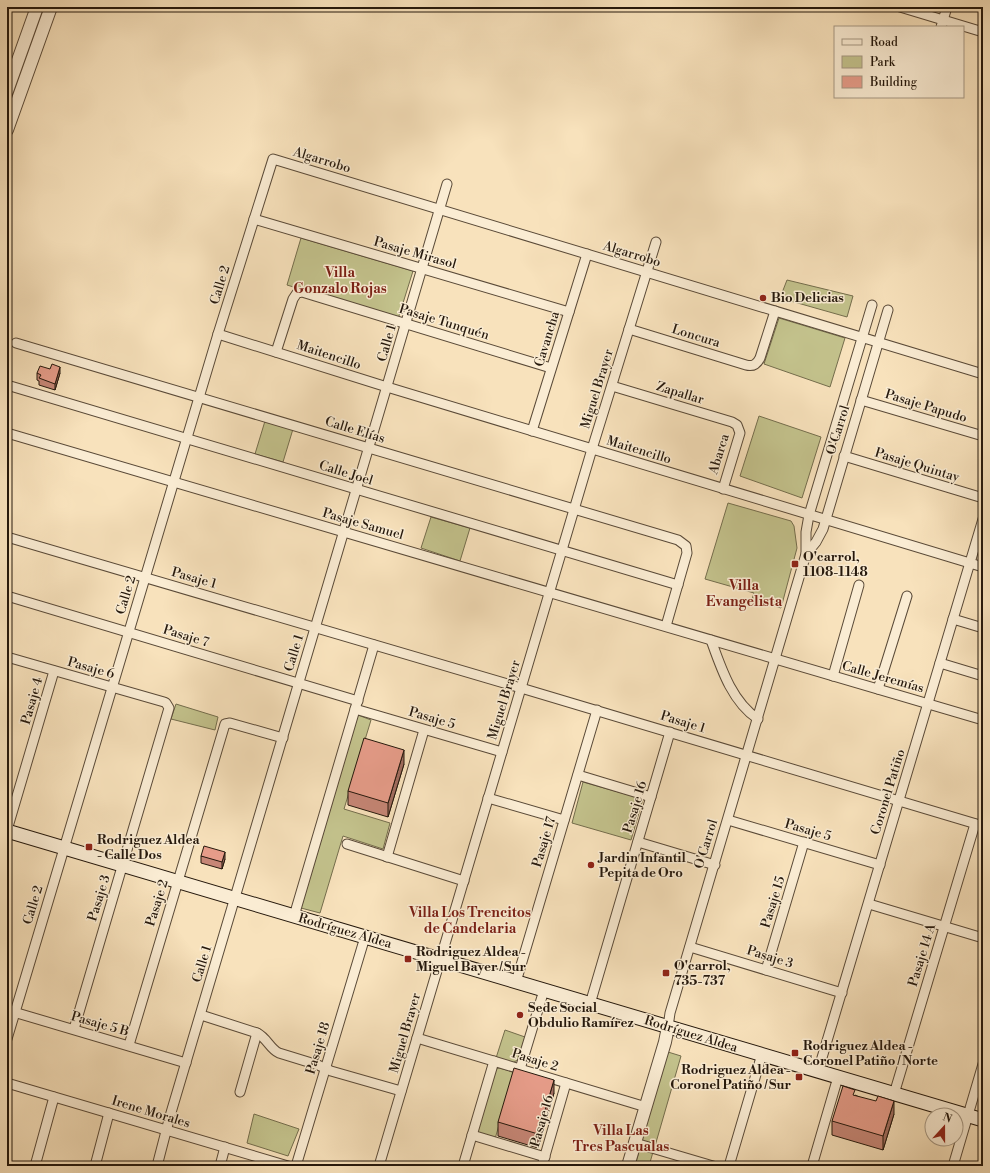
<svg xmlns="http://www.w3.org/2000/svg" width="990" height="1173" font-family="'Libre Bodoni',serif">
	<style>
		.green { fill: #c3c28c; stroke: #746d4c }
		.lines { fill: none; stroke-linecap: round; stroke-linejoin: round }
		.minor-casing { stroke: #5a4a38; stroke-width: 11 }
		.tertiary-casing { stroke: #5a4a38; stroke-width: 14 }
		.secondary-casing { stroke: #25180c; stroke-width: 15 }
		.minor { stroke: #faecd3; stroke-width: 9 }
		.tertiary { stroke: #faecd3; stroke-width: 12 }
		.secondary { stroke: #faecd3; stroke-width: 13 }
		.wall { fill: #c68676; stroke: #25180c }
		.shaded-wall { fill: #a16d60; stroke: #25180c }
		.building { fill: #e69c89; stroke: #25180c }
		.poi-dot { fill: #8f2418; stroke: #faecd3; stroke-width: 1.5 }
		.labels { text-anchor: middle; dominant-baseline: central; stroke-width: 3; stroke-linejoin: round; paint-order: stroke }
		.street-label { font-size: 13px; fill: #25180c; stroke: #faecd3 }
		.poi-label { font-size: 13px; font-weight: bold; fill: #25180c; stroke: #faecd3; text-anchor: start }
		.neighbourhood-label { font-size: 14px; font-weight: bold; fill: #7a1f14; stroke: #faecd3 }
	</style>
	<rect width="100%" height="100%" fill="#f8e2bc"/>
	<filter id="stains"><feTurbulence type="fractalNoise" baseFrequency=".005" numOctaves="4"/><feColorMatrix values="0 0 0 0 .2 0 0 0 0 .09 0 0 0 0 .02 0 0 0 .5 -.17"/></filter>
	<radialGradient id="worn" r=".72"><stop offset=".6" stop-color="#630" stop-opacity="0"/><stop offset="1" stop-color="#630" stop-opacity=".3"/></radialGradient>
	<!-- green -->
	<g class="green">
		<path d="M 301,238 L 413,271 L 398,319 L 287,285 Z"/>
		<path d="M 787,280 L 853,296 L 847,317 L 780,298 Z"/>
		<path d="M 779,318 L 845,338 L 830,387 L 764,364 Z"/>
		<path d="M 759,416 L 821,437 L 802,498 L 740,476 Z"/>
		<path d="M 265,421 L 293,429 L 283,462 L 255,454 Z"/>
		<path d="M 728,503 L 791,521 L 794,526 L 797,548 L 781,608 L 752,599 L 754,593 L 705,579 Z"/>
		<path d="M 431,517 L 470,528 L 460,561 L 421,548 Z"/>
		<path d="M 176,704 L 218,717 L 215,730 L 171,719 Z"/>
		<path d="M 358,715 L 371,720 L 344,809 L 390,823 L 383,849 L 343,836 L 320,913 L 301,908 Z"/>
		<path d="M 583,782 L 643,799 L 631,840 L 572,823 Z"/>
		<path d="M 505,1030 L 525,1037 L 518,1060 L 512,1063 L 496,1058 Z"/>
		<path d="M 668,1052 L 681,1056 L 655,1146 L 641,1142 Z"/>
		<path d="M 499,1068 L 514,1072 L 495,1139 L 479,1134 L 476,1129 L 494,1070 Z"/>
		<path d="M 254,1114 L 299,1129 L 288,1156 L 247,1143 Z"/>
		<path d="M 640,1148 L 653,1152 L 649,1166 L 635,1166 Z"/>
	</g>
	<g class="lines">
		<!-- minor casing -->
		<g class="minor-casing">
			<g id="minor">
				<path d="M 900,7 L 983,32"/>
				<path d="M 941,27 L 947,7"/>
				<path d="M 254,219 L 569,312"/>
				<path d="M 629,329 L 746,365 C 753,367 757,364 760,358 L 775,311"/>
				<path d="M 218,334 L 387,387 L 983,567"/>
				<path d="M 16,343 L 678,540 L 686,546 L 687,553 L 666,626"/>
				<path d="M 276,352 L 293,299 L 297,293 L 302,292 L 551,368"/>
				<path d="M 7,385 L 678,585"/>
				<path d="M 612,386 L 732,422 L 737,425 L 740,433 L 723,489"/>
				<path d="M 861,400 L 983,436"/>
				<path d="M 532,431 L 587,254"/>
				<path d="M 7,433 L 983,720"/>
				<path d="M 844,456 L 983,498"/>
				<path d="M 7,537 L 521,688 L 983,826"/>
				<path d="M 806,554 L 816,542 L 823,529 L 888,310"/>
				<path d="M 7,596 L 358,701"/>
				<path d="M 953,619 L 983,628"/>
				<path d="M 711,640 C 721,668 732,702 758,719"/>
				<path d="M 7,657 L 164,702 L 166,703 L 169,708 L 74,1029"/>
				<path d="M 940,663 L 983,676"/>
				<path d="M 833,676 L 859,585"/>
				<path d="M 878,689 L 907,596"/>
				<path d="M 355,709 L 502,752"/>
				<path d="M 578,775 L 651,797"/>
				<path d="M 488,798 L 564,820"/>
				<path d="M 728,820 L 880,865"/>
				<path d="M 7,830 L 54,671"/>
				<path d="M 638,842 L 715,865"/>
				<path d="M 347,844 L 464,881"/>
				<path d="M 387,857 L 424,730"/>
				<path d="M 869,904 L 983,938"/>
				<path d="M 294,916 L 374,645"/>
				<path d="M 690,947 L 842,993"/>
				<path d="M 766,970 L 804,842"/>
				<path d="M 516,982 L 597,710"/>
				<path d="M 590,1004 L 670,732"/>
				<path d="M 7,1010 L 186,1063"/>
				<path d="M 201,1015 L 257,1033 C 267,1038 270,1049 279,1053 L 318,1065 L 331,1071 L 401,1091"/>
				<path d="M 668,1027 L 670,1013 L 806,554 L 806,532 L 809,515 L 872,305"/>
				<path d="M 417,1038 L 646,1107"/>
				<path d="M 7,1039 L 218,334 L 273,159 L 983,374"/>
				<path d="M 129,1045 L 225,724 L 230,723 L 283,738"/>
				<path d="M 520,1069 L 544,990"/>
				<path d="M 818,1071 L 983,519"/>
				<path d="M 7,1083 L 288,1166"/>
				<path d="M 240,1092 L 257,1033"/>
				<path d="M 894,1094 L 975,824"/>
				<path d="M 472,1135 L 545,1157"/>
				<path d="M 635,1143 L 713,1166"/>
				<path d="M 35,1166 L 54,1097"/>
				<path d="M 95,1166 L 109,1113"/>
				<path d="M 157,1166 L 170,1116 L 447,184"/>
				<path d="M 220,1166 L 225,1147"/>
				<path d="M 296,1166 L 365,937"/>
				<path d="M 379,1166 L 592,449 L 656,242"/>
				<path d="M 463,1166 L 494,1061"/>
				<path d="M 542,1166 L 566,1083"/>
				<path d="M 729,1166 L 762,1054"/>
				<path d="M 812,1166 L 838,1077"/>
				<path d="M 953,1166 L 983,1064"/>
			</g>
		</g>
		<!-- tertiary casing -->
		<g class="tertiary-casing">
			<g id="tertiary">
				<path d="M 7,91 L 37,7"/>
				<path d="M 7,130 L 51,7"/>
				<path d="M 628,1166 L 665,1042 L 668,1027"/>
			</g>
		</g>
		<!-- secondary casing -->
		<g class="secondary-casing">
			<path id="secondary" d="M 7,831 L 983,1120"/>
		</g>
		<!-- minor -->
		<use href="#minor" class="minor"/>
		<!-- tertiary -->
		<use href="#tertiary" class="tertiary"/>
		<!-- secondary -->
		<use href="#secondary" class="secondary"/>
	</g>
	<!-- wall -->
	<g class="wall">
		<path d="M 37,373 L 60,373 L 55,390 L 39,385 L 39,381 L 37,380 Z"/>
		<path d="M 404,764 L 388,817 L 348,805 L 348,791 Z"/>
		<path d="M 201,856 L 225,859 L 222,869 L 201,863 Z"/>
		<path d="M 554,1093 L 538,1148 L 498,1136 L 498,1122 Z"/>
		<path d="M 855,1095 L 894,1114 L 883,1150 L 832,1135 L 832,1121 Z"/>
	</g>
	<!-- shaded-wall -->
	<g class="shaded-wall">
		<path d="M 60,367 L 60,373 L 55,390 L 55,384 Z"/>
		<path d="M 404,750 L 404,764 L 388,817 L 388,803 Z"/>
		<path d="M 225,852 L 225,859 L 222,869 L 222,862 Z"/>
		<path d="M 554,1080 L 554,1093 L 538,1148 L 538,1134 Z"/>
		<path d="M 894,1101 L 894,1114 L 883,1150 L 883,1136 Z"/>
	</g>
	<!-- building -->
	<g class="building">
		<path d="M 52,364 L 60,367 L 55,384 L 39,378 L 41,375 L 37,373 L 40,366 L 50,369 Z"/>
		<path d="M 364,738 L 404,750 L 388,803 L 348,791 Z"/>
		<path d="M 204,846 L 225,852 L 222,862 L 201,856 Z"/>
		<path d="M 514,1068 L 554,1080 L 538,1134 L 498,1122 Z"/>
		<path d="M 843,1086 L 855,1090 L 853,1095 L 876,1101 L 878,1096 L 894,1101 L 883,1136 L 832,1121 Z"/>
	</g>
	<!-- markers -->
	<g class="poi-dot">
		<circle cx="763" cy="298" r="4"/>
		<rect x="791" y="560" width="8" height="8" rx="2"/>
		<rect x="85" y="843" width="8" height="8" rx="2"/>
		<circle cx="591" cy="865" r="4"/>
		<rect x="404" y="955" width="8" height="8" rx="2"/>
		<rect x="662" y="969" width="8" height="8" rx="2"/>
		<circle cx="520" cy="1015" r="4"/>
		<rect x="791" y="1049" width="8" height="8" rx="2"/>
		<rect x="795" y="1073" width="8" height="8" rx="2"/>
	</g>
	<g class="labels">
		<!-- street labels -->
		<g class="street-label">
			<text transform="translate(322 160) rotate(17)">Algarrobo</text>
			<text transform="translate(415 253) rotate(16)">Pasaje Mirasol</text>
			<text transform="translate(632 254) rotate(17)">Algarrobo</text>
			<text transform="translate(220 285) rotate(-73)">Calle 2</text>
			<text transform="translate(444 322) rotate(17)">Pasaje Tunquén</text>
			<text transform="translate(696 336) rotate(17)">Loncura</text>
			<text transform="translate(547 339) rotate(-73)">Cavancha</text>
			<text transform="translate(387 343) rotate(-74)">Calle 1</text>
			<text transform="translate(329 355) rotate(18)">Maitencillo</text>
			<text transform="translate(597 389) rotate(-73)">Miguel Brayer</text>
			<text transform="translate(680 393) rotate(17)">Zapallar</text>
			<text transform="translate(926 406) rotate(17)">Pasaje Papudo</text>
			<text transform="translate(355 430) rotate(17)">Calle Elías</text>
			<text transform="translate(838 430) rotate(-73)">O'Carrol</text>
			<text transform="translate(639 450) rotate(17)">Maitencillo</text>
			<text transform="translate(719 454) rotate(-73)">Abarca</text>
			<text transform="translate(917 465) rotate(17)">Pasaje Quintay</text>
			<text transform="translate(346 473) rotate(17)">Calle Joel</text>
			<text transform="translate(363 524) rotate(16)">Pasaje Samuel</text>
			<text transform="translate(194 578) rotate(16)">Pasaje 1</text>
			<text transform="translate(126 595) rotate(-73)">Calle 2</text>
			<text transform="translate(186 636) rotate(17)">Pasaje 7</text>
			<text transform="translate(294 653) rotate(-73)">Calle 1</text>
			<text transform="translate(91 668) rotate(16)">Pasaje 6</text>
			<text transform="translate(883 677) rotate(16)">Calle Jeremías</text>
			<text transform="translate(504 700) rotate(-73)">Miguel Brayer</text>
			<text transform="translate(32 701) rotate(-74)">Pasaje 4</text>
			<text transform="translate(432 718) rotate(16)">Pasaje 5</text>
			<text transform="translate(683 722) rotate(17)">Pasaje 1</text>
			<text transform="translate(888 792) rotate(-73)">Coronel Patiño</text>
			<text transform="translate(635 807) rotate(-73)">Pasaje 16</text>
			<text transform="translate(808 830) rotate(16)">Pasaje 5</text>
			<text transform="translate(544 842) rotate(-73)">Pasaje 17</text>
			<text transform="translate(706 844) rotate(-73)">O'Carrol</text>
			<text transform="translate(99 898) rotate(-73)">Pasaje 3</text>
			<text transform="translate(773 902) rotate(-73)">Pasaje 15</text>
			<text transform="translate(157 903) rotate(-73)">Pasaje 2</text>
			<text transform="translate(33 905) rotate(-73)">Calle 2</text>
			<text transform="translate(345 931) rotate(16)">Rodríguez Aldea</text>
			<text transform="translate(922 955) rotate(-73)">Pasaje 14 A</text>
			<text transform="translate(770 957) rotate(17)">Pasaje 3</text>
			<text transform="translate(202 964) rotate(-73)">Calle 1</text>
			<text transform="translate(100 1024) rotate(16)">Pasaje 5 B</text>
			<text transform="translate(405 1033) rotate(-74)">Miguel Brayer</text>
			<text transform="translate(691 1034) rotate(17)">Rodríguez Aldea</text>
			<text transform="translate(318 1048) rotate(-73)">Pasaje 18</text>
			<text transform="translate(535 1060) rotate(17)">Pasaje 2</text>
			<text transform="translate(151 1112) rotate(17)">Irene Morales</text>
			<text transform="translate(542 1121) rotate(-74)">Pasaje 16</text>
		</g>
		<!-- poi labels -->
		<g class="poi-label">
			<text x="771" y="298">Bio Delicias</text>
			<text x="803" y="557">O'carrol,<tspan x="803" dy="15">1108-1148</tspan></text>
			<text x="97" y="840">Rodriguez Aldea<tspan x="97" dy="15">- Calle Dos</tspan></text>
			<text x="599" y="858">Jardin Infantil<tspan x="599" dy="15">Pepita de Oro</tspan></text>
			<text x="416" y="952">Rodriguez Aldea -<tspan x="416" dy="15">Miguel Bayer / Sur</tspan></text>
			<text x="674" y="966">O'carrol,<tspan x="674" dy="15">735-737</tspan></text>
			<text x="528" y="1008">Sede Social<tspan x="528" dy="15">Obdulio Ramírez</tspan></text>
			<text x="803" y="1046">Rodriguez Aldea -<tspan x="803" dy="15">Coronel Patiño / Norte</tspan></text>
			<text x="791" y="1070" text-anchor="end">Rodriguez Aldea -<tspan x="791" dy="15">Coronel Patiño / Sur</tspan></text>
		</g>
		<!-- neighbourhood labels -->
		<g class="neighbourhood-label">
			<text x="340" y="273">Villa<tspan x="340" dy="16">Gonzalo Rojas</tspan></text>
			<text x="744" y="586">Villa<tspan x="744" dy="16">Evangelista</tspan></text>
			<text x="470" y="913">Villa Los Trencitos<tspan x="470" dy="16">de Candelaria</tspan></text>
			<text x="621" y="1131">Villa Las<tspan x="621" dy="16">Tres Pascualas</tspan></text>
		</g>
	</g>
	<!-- margin -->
	<rect width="990" height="1173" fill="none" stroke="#f8e2bc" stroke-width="24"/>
	<rect x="8" y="8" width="974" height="1157" fill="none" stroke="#25180c" stroke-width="2"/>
	<rect x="12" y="12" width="966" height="1149" fill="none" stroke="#25180c"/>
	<!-- legend -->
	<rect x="834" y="26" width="130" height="72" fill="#faecd3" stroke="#a59783"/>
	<rect x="842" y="39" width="20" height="6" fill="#faecd3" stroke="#a59783"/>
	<text x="870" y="46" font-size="12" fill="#25180c">Road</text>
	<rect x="842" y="56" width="20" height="12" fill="#c3c28c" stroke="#a59783"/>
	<text x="870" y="66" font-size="12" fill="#25180c">Park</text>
	<rect x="842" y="76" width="20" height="12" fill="#e69c89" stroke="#a59783"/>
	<text x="870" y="86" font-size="12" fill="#25180c">Building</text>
	<!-- north arrow -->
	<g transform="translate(944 1127) rotate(21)"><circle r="19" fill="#faecd3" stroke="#a59783"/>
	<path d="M0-3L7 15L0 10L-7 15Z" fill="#8f2418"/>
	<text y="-6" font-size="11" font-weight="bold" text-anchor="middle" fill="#25180c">N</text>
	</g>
	<rect width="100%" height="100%" filter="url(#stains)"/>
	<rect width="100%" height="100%" fill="url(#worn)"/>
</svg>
